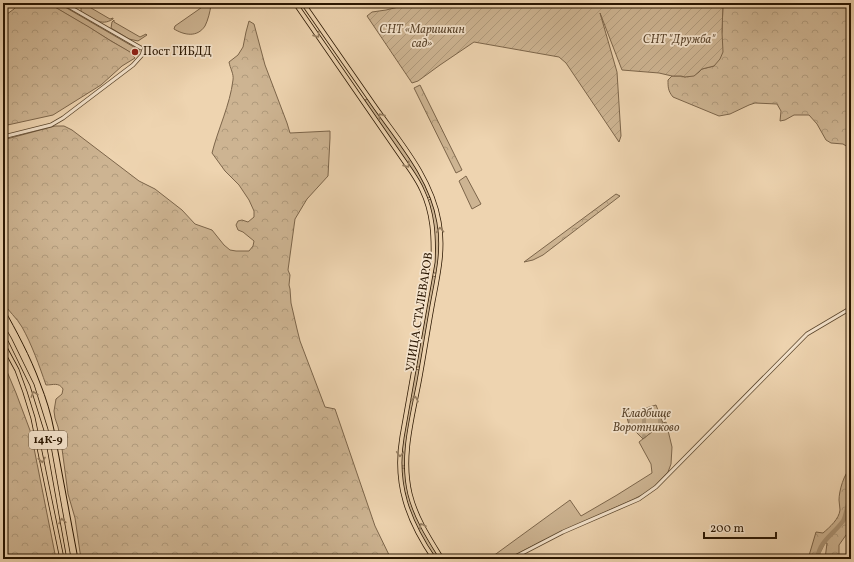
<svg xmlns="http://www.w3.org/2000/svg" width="854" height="562" font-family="Vollkorn,serif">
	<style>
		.green { fill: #cdb492; stroke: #7c654a }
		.forest { fill: url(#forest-crowns); stroke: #7c654a }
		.cemetery { fill: url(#cemetery-stones); stroke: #7c654a }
		.garden { fill: url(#garden-furrows); stroke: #7c654a }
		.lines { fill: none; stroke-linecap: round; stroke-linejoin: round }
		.river { stroke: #ab9374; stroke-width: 4.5 }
		.minor-casing { stroke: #5b462d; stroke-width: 4.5 }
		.major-casing { stroke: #2a1601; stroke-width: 5 }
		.minor { stroke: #f4e3cc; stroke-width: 3 }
		.major { stroke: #eed4b0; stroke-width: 3.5 }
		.tram { stroke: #2a1601; stroke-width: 1 }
		.oneway { stroke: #967e61 }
		.poi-dot { fill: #8f2418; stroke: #f4e3cc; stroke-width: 1.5 }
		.labels { text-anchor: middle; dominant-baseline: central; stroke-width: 3.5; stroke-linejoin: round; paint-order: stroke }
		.shield { fill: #f4e3cc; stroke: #67543e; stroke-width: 1 }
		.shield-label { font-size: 11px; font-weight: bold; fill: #2a1601 }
		.park-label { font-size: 12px; font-style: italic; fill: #5b452c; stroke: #f4e3cc }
		.poi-label { font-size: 12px; fill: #2a1601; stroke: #f4e3cc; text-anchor: start }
		.street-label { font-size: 12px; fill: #2a1601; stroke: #f4e3cc }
	</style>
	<defs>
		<pattern id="forest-crowns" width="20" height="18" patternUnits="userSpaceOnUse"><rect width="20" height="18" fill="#cdb492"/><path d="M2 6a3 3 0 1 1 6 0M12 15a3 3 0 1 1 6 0" fill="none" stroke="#b09a7c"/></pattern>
		<pattern id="cemetery-stones" width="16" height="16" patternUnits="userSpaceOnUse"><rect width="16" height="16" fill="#cdb492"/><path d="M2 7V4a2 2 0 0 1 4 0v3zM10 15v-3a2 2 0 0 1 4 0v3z" fill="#b09a7c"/></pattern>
		<pattern id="garden-furrows" width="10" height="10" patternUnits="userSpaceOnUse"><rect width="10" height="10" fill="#cdb492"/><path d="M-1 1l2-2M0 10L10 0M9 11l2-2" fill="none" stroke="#b09a7c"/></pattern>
	</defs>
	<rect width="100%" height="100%" fill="#eed4b0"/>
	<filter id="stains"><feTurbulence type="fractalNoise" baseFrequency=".005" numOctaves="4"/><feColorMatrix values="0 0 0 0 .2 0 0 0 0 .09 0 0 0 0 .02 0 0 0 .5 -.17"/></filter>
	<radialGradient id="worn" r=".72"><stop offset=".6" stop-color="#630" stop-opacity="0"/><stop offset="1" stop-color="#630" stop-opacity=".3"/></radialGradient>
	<!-- green -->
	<g class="green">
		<path d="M 48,3 L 58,3 L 139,50 L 140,52 L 134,49 L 131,53 Z"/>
		<path d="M 83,3 L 86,3 L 86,5 L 110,19 L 113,18 L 113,19 C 101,27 92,18 81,12 L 81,5 Z"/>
		<path d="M 208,3 L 211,3 L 211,5 C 210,12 208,20 205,26 C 197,38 184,35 174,29 L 175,26 Z"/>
		<path d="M 114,20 L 114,22 L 140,37 L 146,34 L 147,35 L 138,41 L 129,39 L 111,28 L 112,22 Z"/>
		<path d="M 367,99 L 369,100 L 409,157 L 422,178 L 430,196 L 430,197 L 429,198 L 426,197 L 365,102 L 365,100 Z"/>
		<path d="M 466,176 L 481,204 L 472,209 L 459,181 Z"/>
		<path d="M 430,199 L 432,200 L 439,225 L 440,252 L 437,273 L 434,273 L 433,272 L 435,248 L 434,229 L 428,201 Z"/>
		<path d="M 433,276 L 436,277 L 420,367 L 416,367 L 416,366 L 432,277 Z"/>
		<path d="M 416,369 L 419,370 L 420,372 L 406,448 L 405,465 L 404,466 L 401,466 L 401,447 L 415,371 Z"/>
		<path d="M 666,422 L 672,447 L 671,464 L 668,472 L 654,487 L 646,493 L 634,499 L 540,542 L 508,559 L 489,559 L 570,500 L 581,516 L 617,495 L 652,473 L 651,464 L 639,442 L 663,423 Z"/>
		<path d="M 401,468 L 404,468 L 405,469 C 410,506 419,528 441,559 L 435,559 C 421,537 409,516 404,490 C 402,483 402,475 401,468 Z"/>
	</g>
	<!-- forest -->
	<g class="forest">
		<path d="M 19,3 L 48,3 L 89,27 L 111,41 L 125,49 L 130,52 L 135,58 L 122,66 L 101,85 L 53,115 L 3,126 L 3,17 L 14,9 Z"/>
		<path d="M 723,3 L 851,3 L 851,149 L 843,144 L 831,143 L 826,140 L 817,124 L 809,115 L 794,115 L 785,120 L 780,121 L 781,111 L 777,104 L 755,103 L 749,105 L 730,114 L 719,116 L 673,97 C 668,91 668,87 668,80 L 672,76 L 681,76 L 685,77 L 699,72 L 702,69 L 714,66 L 722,32 Z"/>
		<path d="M 249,21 L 254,24 L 265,65 L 287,123 L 290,133 L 330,131 L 330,138 L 328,176 L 307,199 L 295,219 L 288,270 L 290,275 L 289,285 L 290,289 L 291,303 L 297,329 L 300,341 L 325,407 L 335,409 L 375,526 L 391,559 L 81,559 L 75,518 L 68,494 L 61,441 L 58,427 L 55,418 L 54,411 L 56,399 L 62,394 L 63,389 C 59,382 53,385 46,385 C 39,365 32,345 22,327 C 17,318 8,311 3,302 L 3,140 L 55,126 L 64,126 L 72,130 L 139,181 L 155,189 L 182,210 L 195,224 L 212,230 L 224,245 L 230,250 L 236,251 L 249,251 L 253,246 L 254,241 L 243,232 L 238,230 L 236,225 L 238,221 L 242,220 L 248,222 L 254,217 L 254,211 L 249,200 L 239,185 L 225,171 L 212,153 C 218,129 230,105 233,80 C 234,74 230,68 229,62 L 238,55 L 243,47 L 246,32 Z"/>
		<path d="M 420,85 L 462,170 L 456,173 L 414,88 Z"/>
		<path d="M 616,194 L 620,196 L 543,255 L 533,260 L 524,262 Z"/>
		<path d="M 3,362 L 16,393 L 31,433 L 56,559 L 3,559 Z"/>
		<path d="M 851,468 L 851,528 L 839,545 L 839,559 L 825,559 L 827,543 L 825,543 L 819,555 L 819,559 L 808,559 L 816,532 L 823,533 C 830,527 839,519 840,510 C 840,507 839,503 839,500 C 839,491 844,473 851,468 Z"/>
	</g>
	<!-- cemetery -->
	<path class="cemetery" d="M 656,405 L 663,423 L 643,439 L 629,425 L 626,414 Z"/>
	<!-- garden -->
	<path class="garden" d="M 415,3 L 723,3 L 722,32 L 723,52 L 720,59 L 714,66 L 702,69 L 699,72 L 694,76 L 685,77 L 681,76 L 672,76 L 659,73 L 622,70 L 600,13 L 617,72 L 621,136 L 619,142 L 566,63 L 559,57 L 474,42 L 440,65 L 418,81 L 412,83 L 367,16 L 372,12 L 386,10 Z"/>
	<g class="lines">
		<!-- river -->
		<path class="river" d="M 817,559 C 820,540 833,535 843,521 C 846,517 849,498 851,491"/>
		<!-- minor casing -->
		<g class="minor-casing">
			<g id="minor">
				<path d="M 63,3 L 141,48"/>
				<path d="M 3,137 L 51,125 L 63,118 L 133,65 L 142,55 L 144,49"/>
				<path d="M 511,559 L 563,532 L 639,499 L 656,487 L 807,334 L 851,308"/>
			</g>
		</g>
		<!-- major casing -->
		<g class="major-casing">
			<g id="major">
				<path d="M 295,3 L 411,171 C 415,177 419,183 422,190 C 433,213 434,237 433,262 L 402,437 C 394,484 408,521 434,559"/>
				<path d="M 303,3 C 327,38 352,73 376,108 C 401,143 432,179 439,222 C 444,249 438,275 433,301 C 428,328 424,355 419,382 C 412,419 401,457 410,494 C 416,518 429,538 442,559"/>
				<path d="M 3,328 L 10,340 L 32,385 L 46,430 L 69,559"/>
				<path d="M 3,344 L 17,370 L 25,392 L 33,418 L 62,559"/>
			</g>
		</g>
		<!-- minor -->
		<use href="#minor" class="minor"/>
		<!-- major -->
		<use href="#major" class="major"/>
		<!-- tram -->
		<path class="tram" d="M 3,307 C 17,332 30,356 40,383 C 46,398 51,414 54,430 L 78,559"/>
	</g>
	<!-- one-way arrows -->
	<defs><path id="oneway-chevron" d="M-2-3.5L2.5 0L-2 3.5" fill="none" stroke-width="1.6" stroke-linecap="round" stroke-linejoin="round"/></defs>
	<g class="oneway">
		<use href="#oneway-chevron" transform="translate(317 35) rotate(55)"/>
		<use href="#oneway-chevron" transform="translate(381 116) rotate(-125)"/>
		<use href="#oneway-chevron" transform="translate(407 165) rotate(55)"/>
		<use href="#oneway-chevron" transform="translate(440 230) rotate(-95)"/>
		<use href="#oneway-chevron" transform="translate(34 394) rotate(-109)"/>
		<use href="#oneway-chevron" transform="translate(415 399) rotate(-79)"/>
		<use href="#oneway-chevron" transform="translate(400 454) rotate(93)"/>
		<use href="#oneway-chevron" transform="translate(42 460) rotate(79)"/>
		<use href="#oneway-chevron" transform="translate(62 521) rotate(-100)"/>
		<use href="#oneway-chevron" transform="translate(422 526) rotate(-116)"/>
	</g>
	<!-- markers -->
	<circle class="poi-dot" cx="135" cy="52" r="4"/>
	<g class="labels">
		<!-- shield labels -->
		<rect class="shield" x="29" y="431" width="38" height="18" rx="3"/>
		<g class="shield-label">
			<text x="48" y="440">14К-9</text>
		</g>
		<!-- park labels -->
		<g class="park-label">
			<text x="422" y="30">СНТ «Маришкин<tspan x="422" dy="14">сад»</tspan></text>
			<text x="679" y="40">СНТ "Дружба"</text>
			<text x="646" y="414">Кладбище<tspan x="646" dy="14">Воротниково</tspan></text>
		</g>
		<!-- poi labels -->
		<g class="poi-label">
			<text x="143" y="52">Пост ГИБДД</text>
		</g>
		<!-- street labels -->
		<g class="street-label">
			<text transform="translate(420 312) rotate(-81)">УЛИЦА СТАЛЕВАРОВ</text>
		</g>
	</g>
	<!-- margin -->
	<rect width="854" height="562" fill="none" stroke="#eed4b0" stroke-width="16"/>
	<rect x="4" y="4" width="846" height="554" fill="none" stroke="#2a1601" stroke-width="2"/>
	<rect x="8" y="8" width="838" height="546" fill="none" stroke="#2a1601"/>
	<!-- scale -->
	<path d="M704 532v6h72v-6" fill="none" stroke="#2a1601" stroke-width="2"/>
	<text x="710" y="532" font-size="12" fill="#2a1601" stroke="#f4e3cc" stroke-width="3" paint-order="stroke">200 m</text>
	<rect width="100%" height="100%" filter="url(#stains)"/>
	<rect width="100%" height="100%" fill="url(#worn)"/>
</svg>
